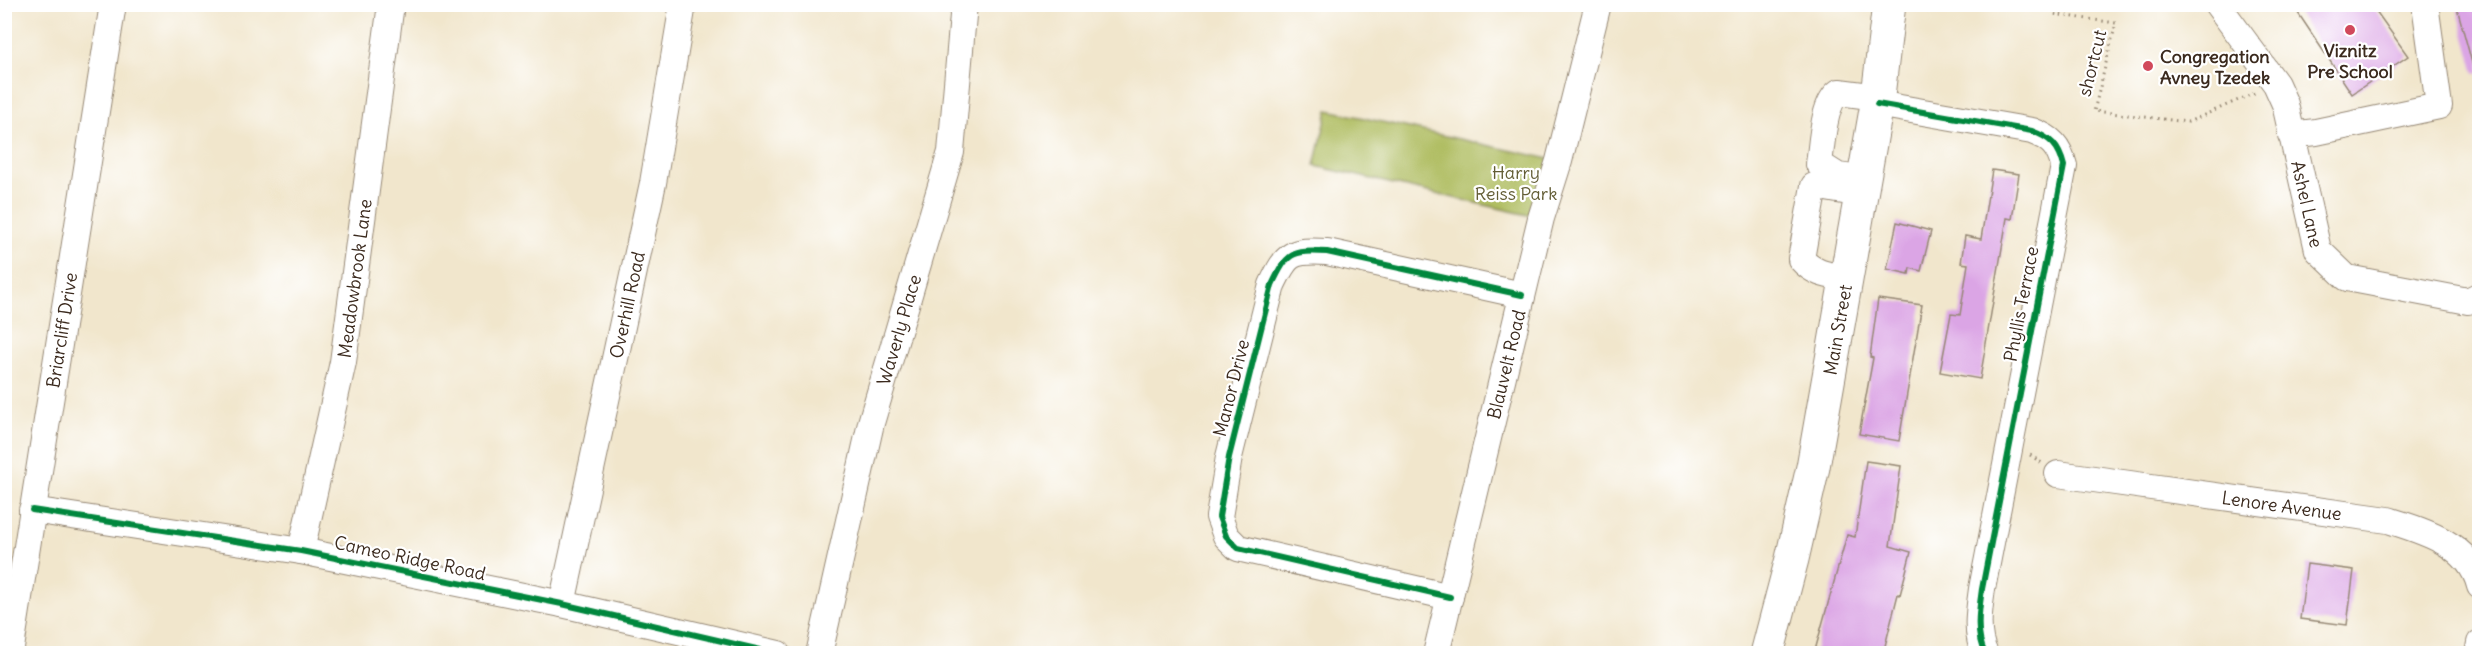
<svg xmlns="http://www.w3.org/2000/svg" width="2484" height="658" font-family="Delius,sans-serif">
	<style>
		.green { fill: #aebc5f; stroke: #74733e; stroke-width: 1.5 }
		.building { fill: #dba5e5 }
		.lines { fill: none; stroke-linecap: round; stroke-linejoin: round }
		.minor-casing { stroke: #968875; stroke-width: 28 }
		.major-casing { stroke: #968875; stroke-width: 35 }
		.path { stroke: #968875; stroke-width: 3; stroke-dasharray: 1.5 4.5; stroke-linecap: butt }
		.minor { stroke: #fff; stroke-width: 26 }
		.major { stroke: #fff; stroke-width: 33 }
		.cycleway-casing { stroke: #fff; stroke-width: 10 }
		.cycleway { stroke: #00873e; stroke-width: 6 }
		.poi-dot { fill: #d1495b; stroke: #fff; stroke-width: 2 }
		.labels { text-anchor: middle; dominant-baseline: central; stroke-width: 4.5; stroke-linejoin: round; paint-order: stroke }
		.poi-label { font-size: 18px; font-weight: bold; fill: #3b2a1e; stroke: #fff }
		.street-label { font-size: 18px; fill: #3b2a1e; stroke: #fff }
		.park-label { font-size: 18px; fill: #635d35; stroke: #fff }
	</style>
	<rect width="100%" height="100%" fill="#fff"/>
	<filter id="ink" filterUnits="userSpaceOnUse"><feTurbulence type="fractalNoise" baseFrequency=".0167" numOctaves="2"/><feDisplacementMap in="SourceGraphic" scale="12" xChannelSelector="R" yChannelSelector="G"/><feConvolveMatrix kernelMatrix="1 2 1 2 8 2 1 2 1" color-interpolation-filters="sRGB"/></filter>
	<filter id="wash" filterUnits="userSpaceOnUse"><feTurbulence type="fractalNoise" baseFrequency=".008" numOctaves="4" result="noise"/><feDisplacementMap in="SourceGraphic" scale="24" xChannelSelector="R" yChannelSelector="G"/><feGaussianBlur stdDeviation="1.35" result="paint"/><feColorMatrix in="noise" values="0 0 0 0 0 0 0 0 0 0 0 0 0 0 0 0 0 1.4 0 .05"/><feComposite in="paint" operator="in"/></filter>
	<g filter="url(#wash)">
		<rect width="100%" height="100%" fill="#f1e6cc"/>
		<!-- green -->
		<path class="green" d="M 1328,110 L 1559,161 L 1541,218 L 1315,166 Z"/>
		<g id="blocks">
			<!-- building -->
			<g class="building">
				<path d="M 2292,4 L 2371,4 L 2408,56 L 2352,94 Z"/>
				<path d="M 2456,4 L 2480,4 L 2480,73 L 2475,74 Z"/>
				<path d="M 1992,170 L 2019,174 L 2012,219 L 2007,218 L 1980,379 L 1940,372 L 1951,314 L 1960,315 L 1968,264 L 1961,263 L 1965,236 L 1981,239 Z"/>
				<path d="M 1897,222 L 1931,231 L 1921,271 L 1910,268 L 1909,274 L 1887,269 Z"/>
				<path d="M 1878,299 L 1922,305 L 1899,441 L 1859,434 L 1873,358 L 1870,357 Z"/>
				<path d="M 1866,461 L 1901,466 L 1890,546 L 1911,552 L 1900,595 L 1898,594 L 1883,654 L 1814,654 L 1847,535 L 1855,537 Z"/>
				<path d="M 2307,564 L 2354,570 L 2347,625 L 2300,619 Z"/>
			</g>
		</g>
	</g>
	<g filter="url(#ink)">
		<use href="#blocks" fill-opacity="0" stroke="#968875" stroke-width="1.5"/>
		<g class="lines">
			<!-- minor casing -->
			<g class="minor-casing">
				<g id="minor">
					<path id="s1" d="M 2217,4 L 2276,84 L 2285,104 L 2318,250 L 2347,278 L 2468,301 L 2480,295"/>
					<path d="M 1877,104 L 2032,131 C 2051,138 2059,146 2064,166 L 1982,589 C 1979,610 1975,634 1985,654"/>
					<path d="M 2291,135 L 2316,132 L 2439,106 L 2425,4"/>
					<path d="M 1860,179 L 1838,176 L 1819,164 C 1822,144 1823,103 1839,92 L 1878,97"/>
					<path d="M 1846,278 C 1828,275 1814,274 1801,259 L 1814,186 L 1861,194"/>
					<path id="s2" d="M 2058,474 L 2388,520 C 2423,531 2470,544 2480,586"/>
					<path d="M 32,510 L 301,551 L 562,604 L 778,654"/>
					<path id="s3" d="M 301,551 L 343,362 L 391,4"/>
					<path d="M 1450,597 L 1238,548 L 1226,536 L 1219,517 L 1229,457 L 1272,285 C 1287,253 1291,250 1327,252 L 1522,295"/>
					<path id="s4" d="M 562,604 L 653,183 L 683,4"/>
					<path id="s5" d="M 10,654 L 113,4"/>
					<path id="s6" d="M 819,654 L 871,423 L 951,152 L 964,4"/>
					<path id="s7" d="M 1436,654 L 1541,218 L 1559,161 L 1598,4"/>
					<path d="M 2478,654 L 2480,643"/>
				</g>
			</g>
			<!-- major casing -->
			<g class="major-casing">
				<g id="major">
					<path id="s8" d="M 1767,654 L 1792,559 L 1813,467 L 1877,104 L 1889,4"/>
				</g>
			</g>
			<!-- path -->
			<g class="path">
				<path d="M 2051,4 L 2053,14 L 2116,23 L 2094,111 L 2188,122 L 2257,92"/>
				<path d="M 2030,455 L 2042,463"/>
			</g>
			<!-- minor -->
			<use href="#minor" class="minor"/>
			<!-- major -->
			<use href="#major" class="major"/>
			<!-- cycleway casing -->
			<g class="cycleway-casing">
				<g id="cycleway">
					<path d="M 1877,104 L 2032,131 C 2051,138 2059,146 2064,166 L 1982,589 C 1979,610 1975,634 1985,654"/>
					<path d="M 32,510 L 301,551 L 562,604 L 778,654"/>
					<path d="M 1450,597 L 1238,548 L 1226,536 L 1219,517 L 1229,457 L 1272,285 C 1287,253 1291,250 1327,252 L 1522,295"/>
				</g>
			</g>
			<!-- cycleway -->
			<use href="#cycleway" class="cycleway"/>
		</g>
	</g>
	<!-- markers -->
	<g class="poi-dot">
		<circle cx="2350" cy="30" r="6"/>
		<circle cx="2148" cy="66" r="6"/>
	</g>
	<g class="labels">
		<!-- poi labels -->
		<g class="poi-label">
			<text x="2350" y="50">Viznitz<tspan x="2350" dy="21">Pre School</tspan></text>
			<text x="2160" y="56" text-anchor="start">Congregation<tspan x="2160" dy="21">Avney Tzedek</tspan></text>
		</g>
		<!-- street labels -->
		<g class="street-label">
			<text transform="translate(2092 63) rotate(-76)">shortcut</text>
			<text stroke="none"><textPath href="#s1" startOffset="224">Ashel Lane</textPath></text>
			<text stroke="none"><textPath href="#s3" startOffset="278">Meadowbrook Lane</textPath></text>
			<text transform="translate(2021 304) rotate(-79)">Phyllis Terrace</text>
			<text stroke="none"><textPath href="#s4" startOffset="306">Overhill Road</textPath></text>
			<text stroke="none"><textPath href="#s5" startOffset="328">Briarcliff Drive</textPath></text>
			<text stroke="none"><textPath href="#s6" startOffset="334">Waverly Place</textPath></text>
			<text stroke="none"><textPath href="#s8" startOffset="332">Main Street</textPath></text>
			<text stroke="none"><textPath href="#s7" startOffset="298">Blauvelt Road</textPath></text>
			<text transform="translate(1231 388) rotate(-76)">Manor Drive</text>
			<text stroke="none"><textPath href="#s2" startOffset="226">Lenore Avenue</textPath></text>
			<text transform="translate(410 558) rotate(12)">Cameo Ridge Road</text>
		</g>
		<!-- park labels -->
		<g class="park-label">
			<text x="1516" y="172">Harry<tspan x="1516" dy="21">Reiss Park</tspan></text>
		</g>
	</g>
	<!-- margin -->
	<rect width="2484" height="658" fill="none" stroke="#fff" stroke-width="24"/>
</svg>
